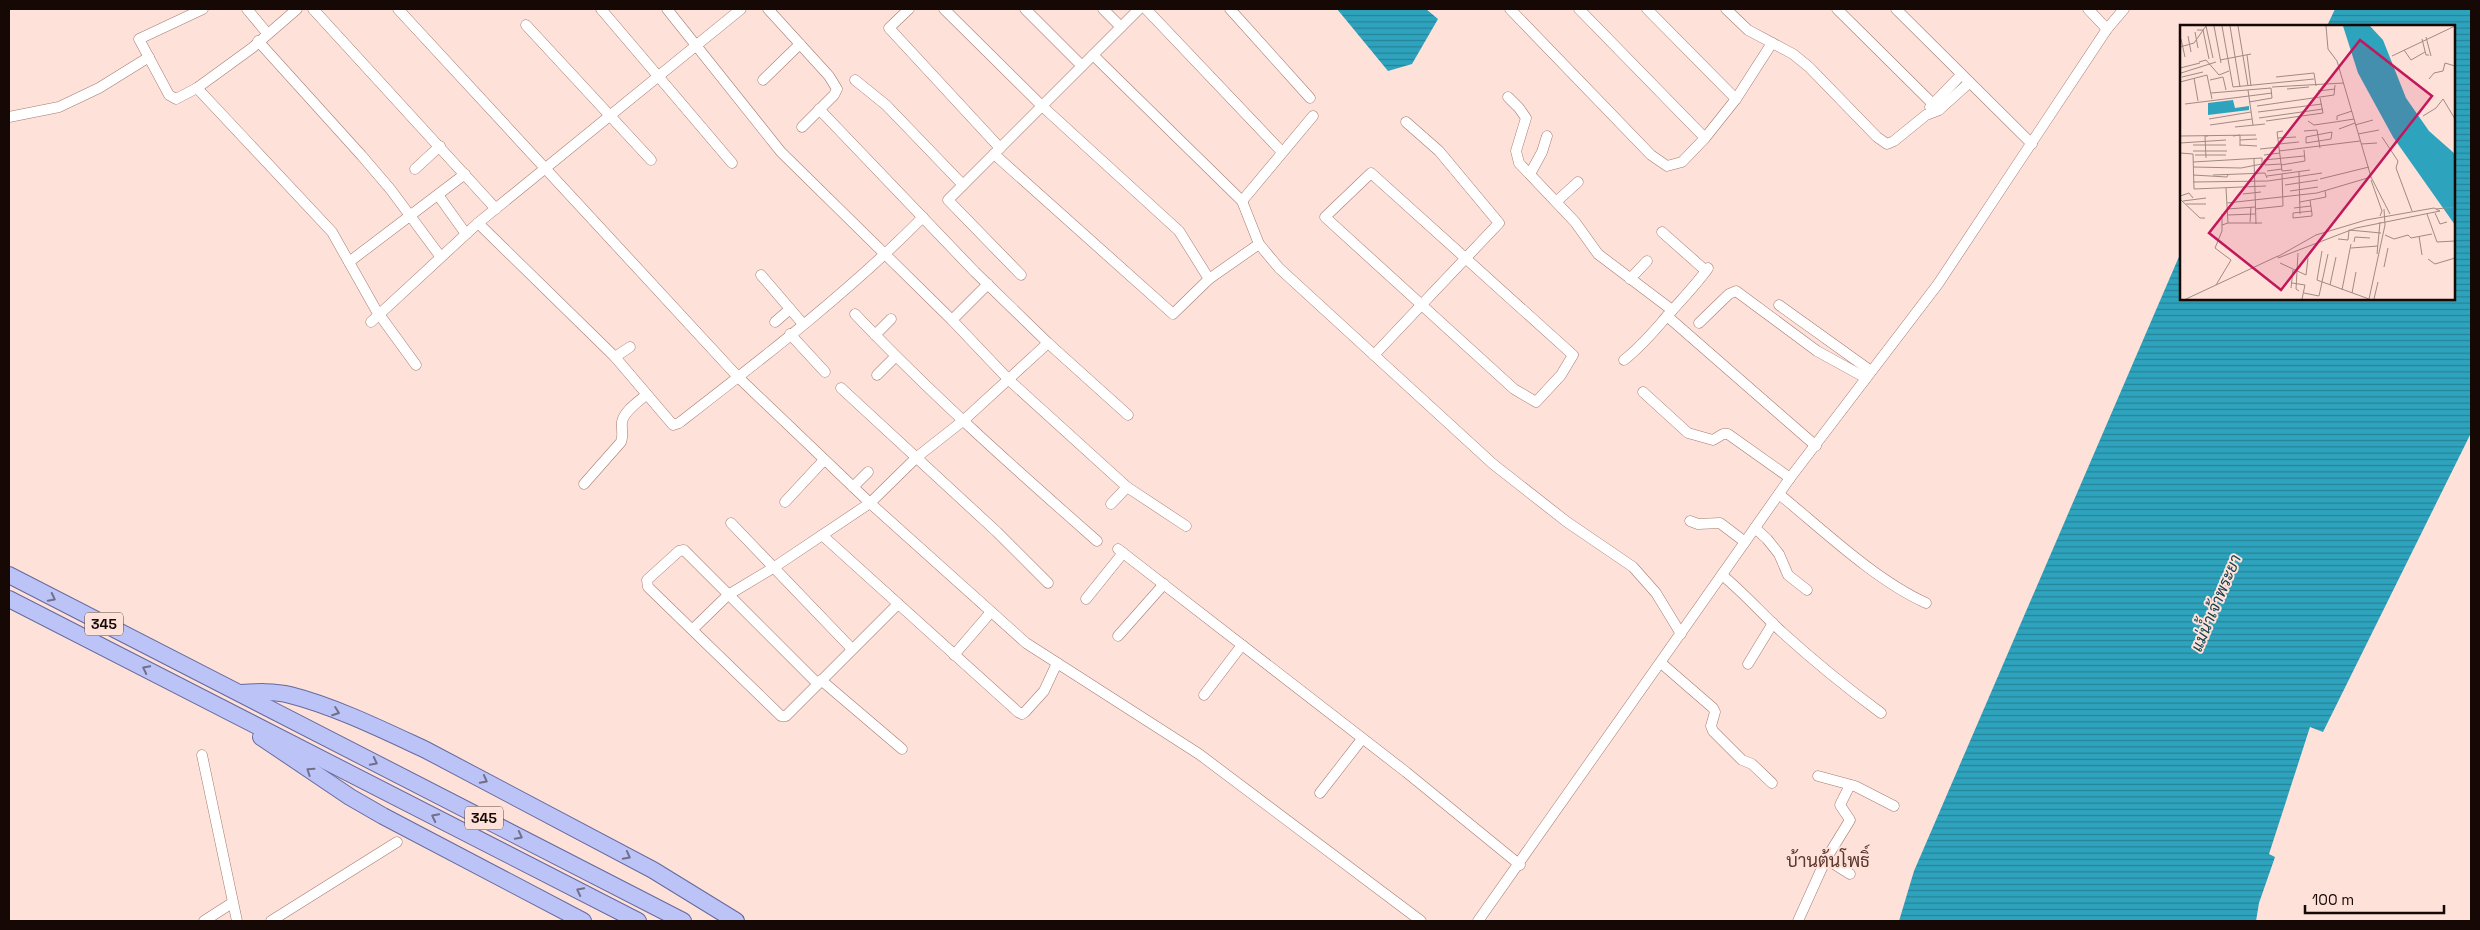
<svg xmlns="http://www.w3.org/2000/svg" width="2480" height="930" font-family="'Space Grotesk',Sarabun,sans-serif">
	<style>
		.water { fill: url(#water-rules) }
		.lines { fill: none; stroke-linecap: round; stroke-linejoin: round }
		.street-casing { stroke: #a67b6f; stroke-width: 11 }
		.primary-casing { stroke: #65699e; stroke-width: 18 }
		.street { stroke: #fff; stroke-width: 10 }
		.primary { stroke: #bcc4f7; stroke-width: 16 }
		.oneway { stroke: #716f8a }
		.labels { text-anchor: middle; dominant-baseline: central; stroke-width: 4; stroke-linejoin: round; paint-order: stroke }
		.shield { fill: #fee1d9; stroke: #5c4945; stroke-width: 1 }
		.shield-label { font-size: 14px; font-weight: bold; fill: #160805 }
		.water-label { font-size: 16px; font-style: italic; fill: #12434f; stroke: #fee1d9 }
		.quarter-label { font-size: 18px; fill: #5d382d; stroke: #fee1d9 }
		.inset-road { fill: none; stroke: #a18a84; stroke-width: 1 }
		.view { fill: #c2185b; fill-opacity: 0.15; stroke: #c2185b; stroke-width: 2.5 }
		.inset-edge { fill: none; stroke: #160805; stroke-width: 2.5 }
	</style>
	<defs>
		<pattern id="water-rules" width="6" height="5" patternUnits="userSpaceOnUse" patternTransform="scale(1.25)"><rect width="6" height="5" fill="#2ea3bd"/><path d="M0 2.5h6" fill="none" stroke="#268398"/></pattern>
	</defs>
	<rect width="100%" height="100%" fill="#fee1d9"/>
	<!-- water -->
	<g class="water">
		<path d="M 1337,9 L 1426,9 L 1438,19 L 1412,64 L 1388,71 Z"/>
		<path d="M 2335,9 L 2471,9 L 2471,433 L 2323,732 L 2310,727 L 2269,854 L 2275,857 L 2259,903 L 2256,921 L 1899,921 L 1914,871 L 2181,252 L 2181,299 L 2454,299 L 2454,26 L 2327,26 Z"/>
	</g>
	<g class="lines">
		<!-- street casing -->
		<g class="street-casing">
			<g id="street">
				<path d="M 203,9 L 139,39 L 169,95 L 176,99 L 197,88 L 252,48 L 297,9"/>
				<path d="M 247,9 L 267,33"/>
				<path d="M 313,9 L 496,209"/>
				<path d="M 398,9 L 738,377 L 870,503 L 1026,643 L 1199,754 L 1421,921"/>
				<path d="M 601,9 L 732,163"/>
				<path d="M 667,9 L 781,152 L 952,320 L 1009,380 L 1127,487 L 1186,526"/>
				<path d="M 768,9 L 829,76 L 837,89 L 834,95 L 802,127"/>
				<path d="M 909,9 L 889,28 L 1000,148"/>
				<path d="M 944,9 L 1042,106 L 1179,231 L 1209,279"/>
				<path d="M 1025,9 L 1082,66"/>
				<path d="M 1103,9 L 1121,27"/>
				<path d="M 1146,9 L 1282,152"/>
				<path d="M 1230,9 L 1310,98"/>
				<path d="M 1510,9 L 1651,155 L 1667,166 L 1682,162 L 1705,138 L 1736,99 L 1772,43"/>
				<path d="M 1579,9 L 1705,138"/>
				<path d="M 1647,9 L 1736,99"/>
				<path d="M 1726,9 L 1748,30 L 1793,54 L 1809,67 L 1877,137 L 1887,144 L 1894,141 L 1926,115 L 1939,110 L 1969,83"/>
				<path d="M 1837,9 L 1939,110"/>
				<path d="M 1896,9 L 2032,144"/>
				<path d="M 2088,9 L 2107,29"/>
				<path d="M 526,25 L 651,160"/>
				<path d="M 258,41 L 362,156 L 391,190 L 440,256"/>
				<path d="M 1093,55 L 1242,201 L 1259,244 L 1279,268 L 1493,464 L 1567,522 L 1633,567 L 1656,593 L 1681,634"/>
				<path d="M 763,80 L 800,44"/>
				<path d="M 855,80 L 886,105 L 963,185"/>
				<path d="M 197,88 L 332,232 L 376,310 L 416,365"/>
				<path d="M 1508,97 L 1519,108 L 1526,118 L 1516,151 L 1519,163 L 1575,222 L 1598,254 L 1672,310"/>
				<path d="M 1930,107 L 1961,75"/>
				<path d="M 819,109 L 975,272 L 1048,343 L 1128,415"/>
				<path d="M 9,117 L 59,107 L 99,88 L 149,57"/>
				<path d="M 994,154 L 1173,314 L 1209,279 L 1259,244"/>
				<path d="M 415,169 L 440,146"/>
				<path d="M 1371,173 L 1573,355 L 1561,375 L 1536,402 L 1514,389 L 1325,217 Z"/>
				<path d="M 1530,174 L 1542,152 L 1547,136"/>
				<path d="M 438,195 L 466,234"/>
				<path d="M 1242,201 L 1313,116"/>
				<path d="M 1557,201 L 1578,182"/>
				<path d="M 478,223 L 615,357 L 673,425 L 679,423 C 763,358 849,292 923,217"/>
				<path d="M 1662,232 L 1706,271"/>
				<path d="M 349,262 L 465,174"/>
				<path d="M 761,275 L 803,324"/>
				<path d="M 1021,275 L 948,200 L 1139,9"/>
				<path d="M 1630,279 L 1647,261"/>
				<path d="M 1779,305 L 1871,371"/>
				<path d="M 855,314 C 931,394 1014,468 1097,541"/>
				<path d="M 1667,316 L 1816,446"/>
				<path d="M 952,320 L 988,284"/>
				<path d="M 371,322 L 478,223 L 741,9"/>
				<path d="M 775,322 L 790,309"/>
				<path d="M 1699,323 L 1729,294 L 1736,291 L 1817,351 L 1866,378"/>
				<path d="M 790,334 L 825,372"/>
				<path d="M 875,335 L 891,319"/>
				<path d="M 1374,355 L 1499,223 L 1439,151 L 1406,122"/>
				<path d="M 615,357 L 630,347"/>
				<path d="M 1624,360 C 1642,346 1653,332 1668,315 C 1682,299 1696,285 1708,268"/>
				<path d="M 877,375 L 895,357"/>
				<path d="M 841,388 L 997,532 L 1048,583"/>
				<path d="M 1643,392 L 1688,433 L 1713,440 L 1723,434 L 1728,434 L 1790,478"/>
				<path d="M 584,484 L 621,442 C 624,434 621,430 622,422 C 624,411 638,402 646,395"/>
				<path d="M 853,487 L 868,472"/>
				<path d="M 1779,494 C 1823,530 1875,580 1926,603"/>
				<path d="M 785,502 L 824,460"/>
				<path d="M 1111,504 L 1127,487"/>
				<path d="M 1690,521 L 1698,524 L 1720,523 L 1745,542"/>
				<path d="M 731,523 L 852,649"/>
				<path d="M 1755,528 L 1767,539 L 1779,554 L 1788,575 L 1807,590"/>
				<path d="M 822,535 L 1018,712 L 1022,714 L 1025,712 L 1044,691 L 1057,663"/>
				<path d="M 1118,549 L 1406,772 L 1520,865"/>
				<path d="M 1722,575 C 1744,593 1762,614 1783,633 C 1815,662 1847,688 1881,713"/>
				<path d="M 1086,599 L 1123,553"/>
				<path d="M 693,629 L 728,595 L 773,568 L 870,503 L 917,457 L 964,420 L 1048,343"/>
				<path d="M 1118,636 L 1164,584"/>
				<path d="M 954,655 L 991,612"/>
				<path d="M 1661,663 L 1713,708 L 1715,712 L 1711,726 L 1713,731 L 1742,760 L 1752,764 L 1772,783"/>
				<path d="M 1748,664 L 1773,623"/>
				<path d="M 821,680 L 902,749"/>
				<path d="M 817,683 L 684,550 L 679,551 L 647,580 L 648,587 L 781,716 L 786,716 L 898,604"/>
				<path d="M 1204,695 L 1242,645"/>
				<path d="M 202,755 L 237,921"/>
				<path d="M 1818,776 L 1855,786 L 1894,806"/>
				<path d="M 1320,793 L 1362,739"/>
				<path d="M 1826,859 L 1850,874"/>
				<path d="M 204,921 L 232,903"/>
				<path d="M 271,921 L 397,842"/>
				<path d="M 1478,921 L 1790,478 L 1938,284 L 2107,29 L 2124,9"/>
				<path d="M 1798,921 L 1826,859 L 1850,820 L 1840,805 L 1850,785"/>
			</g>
		</g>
		<!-- primary casing -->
		<g class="primary-casing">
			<g id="primary">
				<path d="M 9,575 L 683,921"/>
				<path d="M 9,599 L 638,921"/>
				<path d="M 241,693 C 257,692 274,691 290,695 C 334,706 385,731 426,750 L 653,870 L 736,921"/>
				<path d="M 261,737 L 350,797 L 383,816 L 583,921"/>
			</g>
		</g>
		<!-- street -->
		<use href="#street" class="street"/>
		<!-- primary -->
		<use href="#primary" class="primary"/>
	</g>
	<!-- one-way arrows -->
	<defs><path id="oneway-chevron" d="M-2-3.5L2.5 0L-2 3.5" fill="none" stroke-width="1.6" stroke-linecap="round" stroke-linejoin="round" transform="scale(1.25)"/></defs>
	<g class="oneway">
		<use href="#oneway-chevron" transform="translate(52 598) rotate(27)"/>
		<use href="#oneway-chevron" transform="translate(146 669) rotate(-153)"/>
		<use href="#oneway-chevron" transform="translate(336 712) rotate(20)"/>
		<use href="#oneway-chevron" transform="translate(374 762) rotate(27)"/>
		<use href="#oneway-chevron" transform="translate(310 771) rotate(-146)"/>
		<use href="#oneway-chevron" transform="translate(484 780) rotate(28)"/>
		<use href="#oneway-chevron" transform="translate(435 817) rotate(-153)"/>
		<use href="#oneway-chevron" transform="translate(519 836) rotate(27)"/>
		<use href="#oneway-chevron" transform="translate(627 856) rotate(28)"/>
		<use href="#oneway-chevron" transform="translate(580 891) rotate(-153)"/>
	</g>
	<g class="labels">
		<!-- shield labels -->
		<g class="shield">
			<rect x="85" y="612.5" width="38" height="23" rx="4"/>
			<rect x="465" y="806.5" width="38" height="23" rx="4"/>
		</g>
		<g class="shield-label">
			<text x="104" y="624">345</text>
			<text x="484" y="818">345</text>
		</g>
		<!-- water labels -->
		<g class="water-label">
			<text transform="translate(2216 603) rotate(-67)">แม่น้ำเจ้าพระยา</text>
		</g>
		<!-- quarter labels -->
		<g class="quarter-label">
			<text x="1828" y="860">บ้านต้นโพธิ์</text>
		</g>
	</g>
	<!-- overview -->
	<g transform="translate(2180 25)">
		<rect width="275" height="275" fill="#fee1d9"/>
		<path d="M 163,1 L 190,1 L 203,15 L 226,73 L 249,106 L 275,129 L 275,200 L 213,112 L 178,48 ZM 53,75 L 55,83 L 69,81 L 69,85 L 28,90 L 28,78 Z" fill="#2ea3bd"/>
		<path class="inset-road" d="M 26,1 L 33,33M 34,1 L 41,38M 42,1 L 53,62 L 134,54M 50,1 L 60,62M 58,1 L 68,61M 146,1 L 148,24 L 157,36 L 191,152 L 210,189M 17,5 L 23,5 L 29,34M 15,7 L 18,23M 8,11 L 11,27M 246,12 L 251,31M 1,14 L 5,32M 242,14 L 246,30 L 249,30M 0,22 L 14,18 L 26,1M 224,25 L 231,35 L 245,27M 67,30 L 71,61M 212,31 L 275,1M 40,35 L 71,29M 19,37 L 26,35 L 39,50 L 49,46M 0,43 L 20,38M 1,48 L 36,37M 2,52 L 23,47M 96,52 L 134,48 L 136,61M 14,53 L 18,76M 249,54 L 254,48 L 263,46 L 265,38 L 275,41M 30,55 L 43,52 L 46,65M 0,57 L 27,50 L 32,74M 92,62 L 164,58M 107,64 L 129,62M 68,65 L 73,100M 138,66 L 155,64M 31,68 L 91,63 L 92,73 L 69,77M 69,71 L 92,68M 5,79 L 69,71M 77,81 L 154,70 L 155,60M 78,87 L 142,79M 243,91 L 256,83 L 263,74 L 275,94M 79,93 L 143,84M 29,94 L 71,87M 157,95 L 157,91 L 172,86M 86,96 L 143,88 L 140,73M 128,96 L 134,100 L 155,97M 155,97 L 174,94M 30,100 L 72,94M 175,100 L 193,95M 55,102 L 85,99M 159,104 L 175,98M 103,106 L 97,107 L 102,146 L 112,145M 124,106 L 137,105 L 140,123M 152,107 L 151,114 L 126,118 L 126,112 ZM 178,109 L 199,105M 0,111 L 76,110M 53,111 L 60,110 L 60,121M 202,112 L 218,136M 98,113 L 116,112M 60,115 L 77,114M 0,118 L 46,115M 99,119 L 119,117M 181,119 L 197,118M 13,120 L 46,120M 60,120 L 77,121M 80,124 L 99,122M 13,126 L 47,126M 99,126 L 180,116M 0,128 L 13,129 L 14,164 L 86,161M 15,130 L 46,130M 84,130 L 100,128M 26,133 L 25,111 L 28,111M 74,134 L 76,199M 218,136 L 216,143 L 232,186M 101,139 L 85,140 L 84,135 L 124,131M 101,140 L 125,136 L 124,125M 13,142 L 61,143 L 82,139 L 82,133 L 13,137M 87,146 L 102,144M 119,147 L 120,189M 13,150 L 47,152 L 48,150M 33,150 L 85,148 L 87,153M 87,151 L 130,145M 140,154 L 189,142M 191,155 L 202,186 L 200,191M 13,157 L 88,156 L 142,148M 105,160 L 138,155M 110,166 L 138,162M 63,169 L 81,167M 0,171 L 9,168 L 13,173M 0,174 L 20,193 L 25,193M 130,175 L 132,189 L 132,191 L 113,193 L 113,188 L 132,186M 3,176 L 26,173M 120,177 L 146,172 L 145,166M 47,178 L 137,168 L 191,152M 6,179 L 26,179M 114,183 L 131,181M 47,184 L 75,182M 75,184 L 103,181 L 102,149M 256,184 L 275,182M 255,188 L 260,199 L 267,197M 247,189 L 257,217 L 275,216M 48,190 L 75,189M 70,197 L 71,182M 48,198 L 82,198M 42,200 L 48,198 L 46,163M 205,210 L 214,214 L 228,210 L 231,213 L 252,209M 239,211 L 242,230M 158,214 L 168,215 L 169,205 L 201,208M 174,217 L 175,212 L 190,213M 171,223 L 198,221M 142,226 L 137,255 L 189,274M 118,228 L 116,264 L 119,266M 197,229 L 200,197M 97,232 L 136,210 L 186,195 L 254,183 L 260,186 L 176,203 L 98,233M 248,234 L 255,239 L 275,233M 100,238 L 126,250 L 128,233M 204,242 L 208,223M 112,258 L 125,260 L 122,274M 36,260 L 51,235 L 35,223 L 42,206 L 42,189M 150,260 L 156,232M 111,263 L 113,245M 162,265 L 171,219M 124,268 L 139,271 L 148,229M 172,268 L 176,247M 6,274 L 98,231M 189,274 L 205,200 L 204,184M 194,274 L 198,257"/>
		<path class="view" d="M 180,15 L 252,71 L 101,265 L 29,208 Z"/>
		<rect width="275" height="275" class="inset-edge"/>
	</g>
	<!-- border -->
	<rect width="2480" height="930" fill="none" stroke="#160805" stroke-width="20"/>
	<!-- scale -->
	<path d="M2305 905v8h139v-8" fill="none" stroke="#160805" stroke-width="2.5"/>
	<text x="2312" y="905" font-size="15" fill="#160805" stroke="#fee1d9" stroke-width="4" paint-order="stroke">100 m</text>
</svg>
